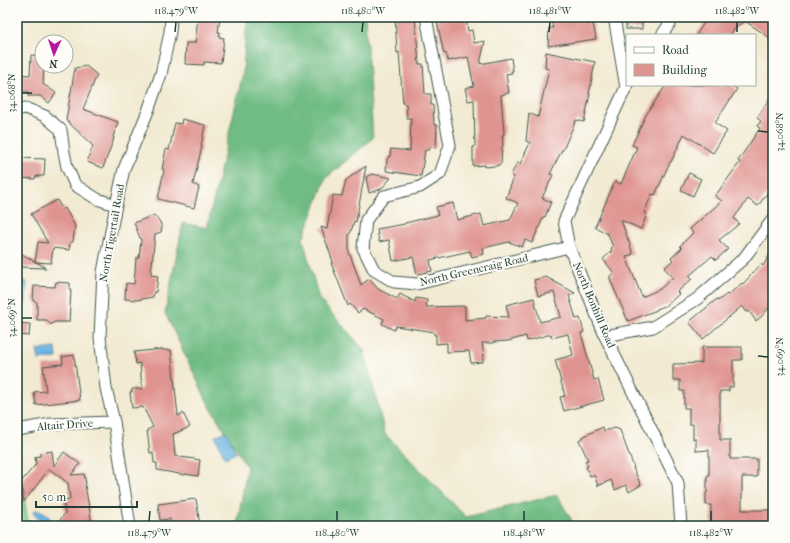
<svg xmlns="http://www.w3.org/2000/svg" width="790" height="543" font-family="'IM FELL French Canon',serif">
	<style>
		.green { fill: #8bdd9d; stroke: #558d68 }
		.forest { fill: #70bc84; stroke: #487c5c }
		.water { fill: #69b2e1; stroke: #44788a }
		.building { fill: #e09491 }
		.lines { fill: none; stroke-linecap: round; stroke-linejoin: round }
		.minor-casing { stroke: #3f574c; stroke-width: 13 }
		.minor { stroke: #fff; stroke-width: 11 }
		.ticks { fill: none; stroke: #1f3d34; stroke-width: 1.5 }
		.labels { text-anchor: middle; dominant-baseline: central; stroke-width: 4; stroke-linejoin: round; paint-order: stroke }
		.street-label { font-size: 11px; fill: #1f3d34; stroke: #fdfcf7 }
		.neatline { fill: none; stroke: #1f3d34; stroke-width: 1.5 }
		.ticks-label { font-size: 10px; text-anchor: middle; fill: #1f3d34 }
	</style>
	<rect width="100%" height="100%" fill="#fdfcf7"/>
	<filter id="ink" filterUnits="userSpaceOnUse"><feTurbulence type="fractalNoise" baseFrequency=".025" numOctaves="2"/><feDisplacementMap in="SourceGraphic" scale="8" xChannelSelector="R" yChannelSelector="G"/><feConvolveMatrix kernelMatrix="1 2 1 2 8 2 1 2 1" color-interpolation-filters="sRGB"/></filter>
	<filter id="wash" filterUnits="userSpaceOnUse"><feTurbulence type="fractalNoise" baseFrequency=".012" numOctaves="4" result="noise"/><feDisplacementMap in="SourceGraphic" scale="16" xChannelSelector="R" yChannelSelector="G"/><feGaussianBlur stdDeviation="0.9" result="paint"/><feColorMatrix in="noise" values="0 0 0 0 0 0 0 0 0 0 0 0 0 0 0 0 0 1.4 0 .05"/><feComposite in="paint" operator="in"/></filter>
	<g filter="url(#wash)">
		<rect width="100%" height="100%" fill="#f2ead2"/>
		<!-- green -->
		<path class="green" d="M 17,460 L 18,461 L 28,523 L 27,526 L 17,526 Z"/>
		<!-- forest -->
		<path class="forest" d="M 247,17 L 365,17 L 373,138 L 326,178 L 303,239 L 319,299 L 364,350 L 385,434 L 466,517 L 557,495 L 575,526 L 237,526 L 247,467 L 209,405 L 165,313 L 183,223 L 207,228 L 243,73 Z"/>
		<!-- water -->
		<g class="water">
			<path d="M 22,280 L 27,282 L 26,303 L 22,304 L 18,303 L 18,281 Z"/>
			<path d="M 56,348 L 57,358 L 39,360 L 37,350 Z"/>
			<path d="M 226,431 L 236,453 L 225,458 L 215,436 Z"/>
			<path d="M 37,510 C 43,511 46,513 50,518 L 49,521 L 47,523 L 44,522 L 42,524 L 40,524 L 39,519 L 37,518 L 33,513 L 34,511 Z"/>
		</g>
		<g id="blocks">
			<!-- building -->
			<g class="building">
				<path d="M 198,17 L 220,17 L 218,32 L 220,32 L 219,37 L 224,38 L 221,63 L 204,62 L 204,65 L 185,64 L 186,43 L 195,43 Z"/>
				<path d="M 395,17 L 415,17 L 419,64 L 423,64 L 425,94 L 431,94 L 431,105 L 433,105 L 434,125 L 437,125 L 436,148 L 430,147 L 429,150 L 425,150 L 421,176 L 386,171 L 387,159 L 390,156 L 391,149 L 410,151 L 411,118 L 407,118 L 406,104 L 403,104 L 399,52 L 397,53 Z"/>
				<path d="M 436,17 L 466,17 L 468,31 L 472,30 L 474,43 L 485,41 L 480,64 L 511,58 L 513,71 L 511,71 L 512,73 L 506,74 L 509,93 L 501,95 L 504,135 L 502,135 L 503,145 L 502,147 L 501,164 L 496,166 L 485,167 L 485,165 L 473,166 L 473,147 L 475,147 L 474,100 L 468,101 L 465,88 L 474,86 L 468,57 L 448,61 L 446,53 L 444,54 Z"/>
				<path d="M 550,17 L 587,17 L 588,24 L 593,23 L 596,39 L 548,46 L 549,28 L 553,28 Z"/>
				<rect x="626" y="17" width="16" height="12"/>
				<path d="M 708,17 L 764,17 L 773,23 L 773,40 L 745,21 L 735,28 L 730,35 L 696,35 Z"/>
				<path d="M 546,52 L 595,62 L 589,94 L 590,94 L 584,122 L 576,120 L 563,150 L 562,150 L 550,174 L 553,175 L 542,198 L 551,202 L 545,217 L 544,216 L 532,243 L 525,240 L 522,247 L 509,242 L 483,248 L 484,254 L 472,257 L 470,251 L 430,260 L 432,271 L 417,274 L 413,257 L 393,261 L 389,240 L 379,242 L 377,229 L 405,224 L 405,223 L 438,215 L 436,207 L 453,203 L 457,220 L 481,214 L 484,226 L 510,220 L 518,203 L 506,198 L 514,177 L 511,175 L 517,163 L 520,164 L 530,143 L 526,141 L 529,113 L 538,117 L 549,69 L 545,68 Z"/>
				<path d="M 31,55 L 42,56 L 42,66 L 44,66 L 43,84 L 56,93 L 49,103 L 40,96 L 28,96 L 28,92 L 17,91 L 17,74 L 30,75 Z"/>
				<path d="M 86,66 L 97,75 L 83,109 L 118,122 L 113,137 L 114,138 L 103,168 L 87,162 L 93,146 L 66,120 L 75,68 Z"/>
				<path d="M 666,85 L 731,85 L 737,89 L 715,123 L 727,131 L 713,153 L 684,134 L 671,162 L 670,162 L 655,195 L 652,194 L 644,213 L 647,214 L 641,229 L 621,220 L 633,254 L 626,257 L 642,297 L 660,289 L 673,277 L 664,268 L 673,260 L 671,258 L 682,248 L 680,246 L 693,233 L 690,229 L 722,201 L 715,196 L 740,162 L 738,161 L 760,128 L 757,126 L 761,121 L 757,118 L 773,93 L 773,182 L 767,192 L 768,192 L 758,206 L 748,199 L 734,218 L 739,224 L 719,240 L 728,249 L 716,260 L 712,256 L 689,276 L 692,279 L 677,292 L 679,294 L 667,305 L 657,309 L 657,310 L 628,321 L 610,279 L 610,276 L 614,273 L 603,259 L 612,251 L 611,248 L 613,247 L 608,234 L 595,227 L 615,181 L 621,184 L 637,147 L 632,145 L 646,115 Z"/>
				<path d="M 182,119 L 205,125 L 201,146 L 202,146 L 193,184 L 199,187 L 194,208 L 158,199 L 164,170 L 162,169 L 166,149 L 169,150 L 175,123 L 181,124 Z"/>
				<path d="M 17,158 L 45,159 L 44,176 L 37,176 L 37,177 L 35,177 L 35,179 L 17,178 Z"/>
				<path d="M 366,166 L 356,222 L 354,221 L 351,232 L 349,234 L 349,252 L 361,285 L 369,279 L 378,289 L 397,299 L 400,294 L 415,302 L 416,298 L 427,300 L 426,307 L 465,306 L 465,320 L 486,318 L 486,316 L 509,317 L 506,305 L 534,298 L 540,322 L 561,317 L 554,292 L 538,296 L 534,280 L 546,277 L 575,293 L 569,296 L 576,319 L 580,318 L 584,332 L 581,333 L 594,380 L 598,379 L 604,400 L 564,411 L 560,397 L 565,396 L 555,360 L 573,355 L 568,334 L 552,338 L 551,334 L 527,341 L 526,336 L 508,341 L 493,342 L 494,343 L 482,343 L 484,356 L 483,356 L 483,362 L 471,363 L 469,351 L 447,352 L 447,343 L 436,344 L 436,335 L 434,335 L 434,332 L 396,326 L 394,330 L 382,324 L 384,319 L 363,309 L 358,313 L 350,304 L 348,306 L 331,263 L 333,262 L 321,227 L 327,229 L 333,195 L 342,196 L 346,180 Z"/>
				<path d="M 689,173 L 701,179 L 693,196 L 681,190 Z"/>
				<path d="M 372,174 L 391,178 L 381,189 L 369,193 L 366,177 Z"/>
				<path d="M 57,200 L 63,210 L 65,208 L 75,226 L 73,242 L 70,242 L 69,250 L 53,248 L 51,263 L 35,262 L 38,242 L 48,243 L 31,214 Z"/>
				<path d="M 154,215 L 160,222 L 162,227 L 161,232 L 155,234 L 151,275 L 158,276 L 156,292 L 154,292 L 153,297 L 137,300 L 125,299 L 126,283 L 134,284 L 136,258 L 139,258 L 141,240 L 134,223 Z"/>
				<path d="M 773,249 L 773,303 L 762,316 L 756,321 L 749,311 L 747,312 L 742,306 L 703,339 L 689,322 L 717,299 L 718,301 L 727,294 L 728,295 L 742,283 L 743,284 L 761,264 L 763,266 Z"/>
				<path d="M 17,251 L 46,268 L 17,267 Z"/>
				<path d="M 56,282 L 70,283 L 70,291 L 71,291 L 69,322 L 54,322 L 51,325 L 47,320 L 37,320 L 37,302 L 33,301 L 34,286 L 55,287 Z"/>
				<path d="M 17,323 L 30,324 L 29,336 L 17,335 Z"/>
				<path d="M 702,347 L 742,347 L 742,360 L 733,360 L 733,387 L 729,387 L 729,391 L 720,391 L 720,440 L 730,440 L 730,459 L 757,459 L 757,477 L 742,477 L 742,510 L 773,510 L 773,526 L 711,526 L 711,505 L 706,505 L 706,493 L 707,493 L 707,476 L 709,476 L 709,450 L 696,451 L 696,439 L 693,439 L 693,424 L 689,424 L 689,408 L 684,408 L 684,391 L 680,391 L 680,380 L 673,380 L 673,364 L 702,363 Z"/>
				<path d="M 163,349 L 163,350 L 171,350 L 178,416 L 183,413 L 190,427 L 173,434 L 175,456 L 200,460 L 198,476 L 185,474 L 185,475 L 157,470 L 157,463 L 154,463 L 153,453 L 150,453 L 147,430 L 153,427 L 143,407 L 132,408 L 130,392 L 132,392 L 132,389 L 142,389 L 140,363 L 136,364 L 134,352 Z"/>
				<path d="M 74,355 L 80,400 L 36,405 L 34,392 L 46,391 L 43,366 L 63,364 L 62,357 Z"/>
				<path d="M 603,427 L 604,431 L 615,428 L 620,430 L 634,468 L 633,468 L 641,485 L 629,492 L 626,485 L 615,490 L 611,480 L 598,486 L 594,475 L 590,476 L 586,467 L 588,466 L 585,461 L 588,460 L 579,440 L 583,438 L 583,437 L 586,435 Z"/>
				<path d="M 52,451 L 54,466 L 64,452 L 80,464 L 71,475 L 84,474 L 86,484 L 85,485 L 92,524 L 87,525 L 87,526 L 56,526 L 65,513 L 63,500 L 70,499 L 68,483 L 49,469 L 24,502 L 21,482 L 36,464 L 35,457 L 40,456 L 40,453 Z"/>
				<path d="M 196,499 L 200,526 L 171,526 L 170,519 L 160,520 L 158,504 Z"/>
			</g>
		</g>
	</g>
	<g filter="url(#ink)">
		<use href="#blocks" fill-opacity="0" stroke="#3f574c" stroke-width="1"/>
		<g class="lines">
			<!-- minor casing -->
			<g class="minor-casing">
				<g id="minor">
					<path d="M 426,17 L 450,145 L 440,174 L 420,187 L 384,196 L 366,220 L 363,248 L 374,270 L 394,282 L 417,284 L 569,247"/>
					<path d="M 614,17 L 626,88"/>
					<path d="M 662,35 L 674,17"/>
					<path d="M 627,85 L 564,221 L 569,247 L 605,336 L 678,483 L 681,526"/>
					<path d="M 17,110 L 25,108 L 45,116 L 61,130 L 64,152 L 67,167 L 75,185 L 97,199 L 116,205"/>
					<path d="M 605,336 L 653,327 L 697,299 L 744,258 L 773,219"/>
					<path d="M 17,430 L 51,424 L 114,422"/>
					<path d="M 130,526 L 114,422 L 106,388 L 100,337 L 103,272 L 116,205 L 124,169 L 148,111 L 161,74 L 170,32 L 171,17"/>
				</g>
			</g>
			<!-- minor -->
			<use href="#minor" class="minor"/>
		</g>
	</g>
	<!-- ticks -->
	<path class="ticks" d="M 175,32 L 176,22M 362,32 L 363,22M 549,32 L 550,22M 737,32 L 737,22M 22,93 L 32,93M 758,131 L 768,132M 22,318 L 32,318M 758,356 L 768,357M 149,521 L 150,511M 337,521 L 337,511M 524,521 L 524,511M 711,521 L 711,511"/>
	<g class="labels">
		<!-- street labels -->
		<g class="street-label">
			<text transform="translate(112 233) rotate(-80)">North Tigertail Road</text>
			<text transform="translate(474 270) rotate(-13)">North Greencraig Road</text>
			<text transform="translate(594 305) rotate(67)">North Bonhill Road</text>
			<text transform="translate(65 425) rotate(-4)">Altair Drive</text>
		</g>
	</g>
	<!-- margin -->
	<rect width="790" height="543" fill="none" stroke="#fdfcf7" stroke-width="44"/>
	<!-- legend -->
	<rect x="626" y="34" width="130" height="52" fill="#fdfcf7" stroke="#a4b0a9"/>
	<rect x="634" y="47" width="20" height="6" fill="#ffffff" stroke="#a4b0a9"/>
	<text x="662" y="54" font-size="12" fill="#1f3d34">Road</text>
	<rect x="634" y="64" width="20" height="12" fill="#e09491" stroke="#a4b0a9"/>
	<text x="662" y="74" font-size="12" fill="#1f3d34">Building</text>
	<!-- north arrow -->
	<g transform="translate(54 54) rotate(183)"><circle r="19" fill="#fdfcf7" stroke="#a4b0a9"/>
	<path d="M0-3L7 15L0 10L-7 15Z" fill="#b5179e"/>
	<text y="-6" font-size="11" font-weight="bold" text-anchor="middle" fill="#1f3d34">N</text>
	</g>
	<!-- scale -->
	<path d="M36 501v6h101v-6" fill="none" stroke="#1f3d34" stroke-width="2"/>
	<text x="42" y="501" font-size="12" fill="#1f3d34" stroke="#fdfcf7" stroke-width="3" paint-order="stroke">50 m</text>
	<rect x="22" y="22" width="746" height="499" class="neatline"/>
	<g class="ticks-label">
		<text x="176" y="14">118.479°W</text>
		<text x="363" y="14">118.480°W</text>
		<text x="550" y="14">118.481°W</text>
		<text x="737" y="14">118.482°W</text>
		<text transform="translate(11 93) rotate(-90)" y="4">34.068°N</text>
		<text transform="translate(779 132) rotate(-90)" y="4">34.068°N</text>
		<text transform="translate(11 318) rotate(-90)" y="4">34.069°N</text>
		<text transform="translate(779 357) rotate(-90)" y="4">34.069°N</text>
		<text x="149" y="536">118.479°W</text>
		<text x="337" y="536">118.480°W</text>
		<text x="524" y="536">118.481°W</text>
		<text x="711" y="536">118.482°W</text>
	</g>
</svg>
